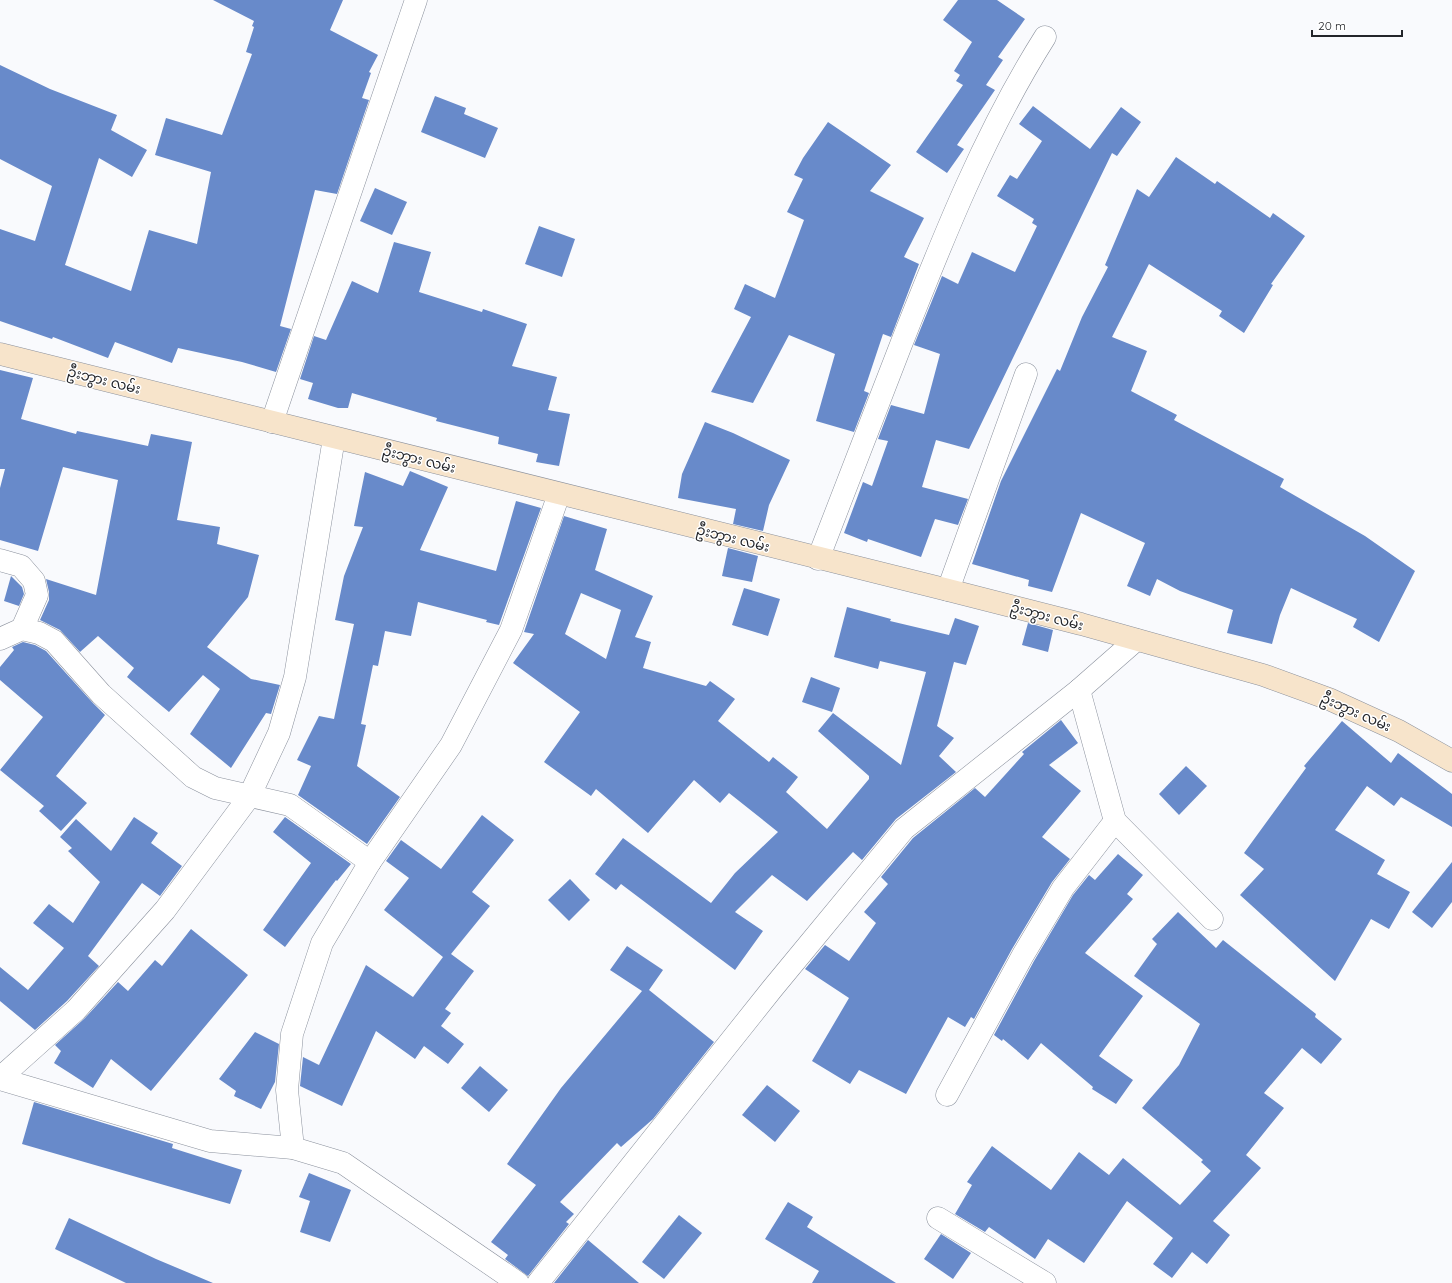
<svg xmlns="http://www.w3.org/2000/svg" width="1452" height="1283" font-family="Quicksand,'Noto Sans Myanmar',sans-serif">
	<style>
		.building { fill: #688aca; fill-rule: evenodd }
		.lines { fill: none; stroke-linecap: round; stroke-linejoin: round }
		.street-casing { stroke: #8b919d; stroke-width: 23 }
		.secondary-casing { stroke: #8b919d; stroke-width: 23 }
		.street { stroke: #fff; stroke-width: 22 }
		.secondary { stroke: #f7e4cb; stroke-width: 22 }
		.labels { text-anchor: middle; dominant-baseline: central; stroke-width: 3; stroke-linejoin: round; paint-order: stroke }
		.street-label { font-size: 14px; fill: #23252a; stroke: #fff }
	</style>
	<rect width="100%" height="100%" fill="#f9fafd"/>
	<!-- building -->
	<g class="building">
		<path d="M 213,0 L 343,0 L 330,30 L 378,55 L 369,72 L 371,73 L 362,98 L 369,100 L 337,194 L 315,190 L 280,326 L 291,329 L 276,372 L 242,362 L 178,348 L 172,363 L 115,342 L 108,358 L 53,337 L 52,339 L 0,321 L 0,229 L 35,241 L 52,186 L 0,159 L 0,65 L 50,89 L 117,115 L 111,130 L 147,150 L 132,177 L 99,158 L 65,265 L 131,291 L 149,230 L 197,244 L 211,172 L 155,155 L 166,118 L 222,135 L 252,54 L 246,52 L 254,27 L 252,26 L 254,21 Z"/>
		<path d="M 958,0 L 997,0 L 1025,19 L 998,57 L 1003,60 L 986,85 L 995,90 L 957,145 L 964,149 L 947,173 L 916,152 L 963,85 L 956,81 L 960,75 L 954,71 L 972,42 L 943,20 Z"/>
		<path d="M 435,96 L 466,108 L 464,114 L 498,128 L 485,158 L 421,132 Z"/>
		<path d="M 1033,106 L 1090,149 L 1121,107 L 1141,122 L 1117,156 L 1112,153 L 969,449 L 936,440 L 922,487 L 968,499 L 958,525 L 935,519 L 921,557 L 868,539 L 867,542 L 844,533 L 863,482 L 872,486 L 888,441 L 878,439 L 891,405 L 924,414 L 940,354 L 914,345 L 942,276 L 958,284 L 972,252 L 1015,272 L 1037,226 L 1032,223 L 1034,219 L 997,196 L 1010,175 L 1017,179 L 1042,141 L 1019,124 Z"/>
		<path d="M 828,122 L 891,165 L 870,191 L 924,218 L 904,257 L 919,264 L 891,337 L 883,334 L 864,391 L 869,393 L 854,432 L 816,421 L 835,354 L 789,335 L 753,403 L 711,392 L 751,317 L 734,309 L 745,284 L 775,298 L 804,220 L 787,212 L 803,179 L 794,175 L 803,158 Z"/>
		<path d="M 1176,157 L 1215,184 L 1217,181 L 1270,218 L 1273,213 L 1305,236 L 1271,284 L 1273,285 L 1244,333 L 1219,316 L 1222,311 L 1149,264 L 1112,337 L 1147,351 L 1131,391 L 1177,415 L 1174,420 L 1284,479 L 1280,487 L 1365,536 L 1415,571 L 1379,642 L 1353,627 L 1357,619 L 1291,588 L 1280,615 L 1272,644 L 1227,633 L 1233,610 L 1180,591 L 1157,579 L 1150,596 L 1127,586 L 1145,543 L 1081,513 L 1052,592 L 1028,586 L 1029,580 L 972,564 L 1001,481 L 1057,369 L 1060,371 L 1082,317 L 1108,267 L 1105,265 L 1137,189 L 1149,197 Z"/>
		<path d="M 375,188 L 407,202 L 392,235 L 360,221 Z"/>
		<path d="M 539,226 L 575,239 L 562,277 L 525,264 Z"/>
		<path d="M 394,242 L 431,252 L 419,292 L 482,312 L 483,309 L 527,324 L 512,366 L 557,377 L 548,410 L 570,414 L 559,466 L 536,462 L 538,454 L 498,444 L 499,437 L 436,421 L 437,418 L 352,393 L 348,408 L 338,408 L 308,399 L 313,383 L 300,379 L 314,336 L 326,340 L 352,281 L 378,293 Z"/>
		<path d="M 0,370 L 33,378 L 21,419 L 76,434 L 77,431 L 148,446 L 151,434 L 192,442 L 177,520 L 220,527 L 217,544 L 259,555 L 248,597 L 207,647 L 251,679 L 280,685 L 271,714 L 266,713 L 231,768 L 190,734 L 220,689 L 203,675 L 169,712 L 127,677 L 134,668 L 98,636 L 80,652 L 60,630 L 40,620 L 49,600 L 49,592 L 46,579 L 96,595 L 118,480 L 63,467 L 38,551 L 0,540 L 0,488 L 5,469 L 0,469 Z"/>
		<path d="M 705,422 L 733,433 L 790,460 L 769,505 L 763,531 L 733,524 L 736,509 L 678,498 L 682,474 Z"/>
		<path d="M 410,471 L 448,487 L 420,550 L 496,571 L 516,501 L 541,508 L 499,625 L 486,622 L 487,620 L 418,602 L 411,636 L 385,631 L 378,666 L 373,665 L 361,724 L 366,725 L 357,766 L 400,797 L 367,844 L 298,795 L 311,766 L 297,760 L 319,716 L 334,719 L 354,624 L 335,620 L 344,576 L 363,527 L 354,526 L 365,472 L 403,486 Z"/>
		<path d="M 564,516 L 607,529 L 595,570 L 653,596 L 635,637 L 651,642 L 643,668 L 706,686 L 710,681 L 735,699 L 718,721 L 769,762 L 773,757 L 798,777 L 786,792 L 827,829 L 869,779 L 869,776 L 818,731 L 833,713 L 901,765 L 926,672 L 880,661 L 878,669 L 834,657 L 847,607 L 891,619 L 890,621 L 949,635 L 955,618 L 979,626 L 966,665 L 954,662 L 937,726 L 954,738 L 939,756 L 956,772 L 896,819 L 862,860 L 853,852 L 807,901 L 772,875 L 735,912 L 763,931 L 735,970 L 621,884 L 616,890 L 595,874 L 623,838 L 711,903 L 735,873 L 778,832 L 729,793 L 720,803 L 694,780 L 648,833 L 596,789 L 591,796 L 544,762 L 580,712 L 513,663 L 534,634 L 524,632 ZM 581,593 L 621,610 L 606,659 L 565,634 Z"/>
		<path d="M 728,548 L 758,556 L 752,582 L 722,576 Z"/>
		<path d="M 11,576 L 22,587 L 24,594 L 19,606 L 4,601 Z"/>
		<path d="M 744,588 L 780,599 L 768,636 L 732,625 Z"/>
		<path d="M 1028,623 L 1053,630 L 1048,652 L 1022,645 Z"/>
		<path d="M 23,642 L 35,645 L 46,651 L 92,702 L 105,715 L 56,776 L 87,803 L 61,831 L 39,811 L 44,806 L 0,770 L 43,717 L 0,680 L 0,667 L 14,650 L 12,647 Z"/>
		<path d="M 811,677 L 840,688 L 832,712 L 802,702 Z"/>
		<path d="M 1061,720 L 1078,743 L 1049,765 L 1081,791 L 1042,837 L 1070,859 L 1052,882 L 1012,949 L 974,1019 L 971,1017 L 965,1027 L 948,1017 L 906,1094 L 859,1070 L 850,1084 L 812,1061 L 849,998 L 805,969 L 825,945 L 849,961 L 876,923 L 864,912 L 888,884 L 881,877 L 913,838 L 975,788 L 985,797 L 1024,754 L 1022,752 Z"/>
		<path d="M 1342,721 L 1391,763 L 1398,753 L 1452,794 L 1452,827 L 1401,797 L 1394,806 L 1367,786 L 1335,830 L 1385,860 L 1377,874 L 1410,892 L 1389,929 L 1371,919 L 1335,981 L 1240,895 L 1264,869 L 1244,853 L 1306,768 L 1304,766 Z"/>
		<path d="M 1186,766 L 1207,786 L 1179,815 L 1159,794 Z"/>
		<path d="M 482,815 L 514,840 L 472,892 L 490,906 L 451,954 L 474,971 L 445,1009 L 451,1013 L 441,1026 L 464,1044 L 448,1064 L 424,1046 L 415,1059 L 376,1031 L 342,1106 L 300,1086 L 303,1057 L 319,1065 L 366,965 L 413,997 L 443,957 L 384,910 L 409,878 L 386,861 L 401,840 L 441,869 Z"/>
		<path d="M 134,817 L 158,833 L 151,843 L 182,866 L 160,896 L 142,883 L 88,956 L 99,966 L 67,1001 L 35,1030 L 0,1001 L 0,967 L 28,990 L 64,948 L 33,923 L 49,904 L 73,923 L 100,882 L 68,851 L 72,848 L 60,837 L 76,819 L 111,851 Z"/>
		<path d="M 285,817 L 351,864 L 337,881 L 336,880 L 285,947 L 263,930 L 311,863 L 273,832 Z"/>
		<path d="M 1118,854 L 1143,875 L 1127,894 L 1133,899 L 1085,953 L 1143,996 L 1099,1056 L 1133,1080 L 1116,1104 L 1092,1089 L 1093,1087 L 1041,1043 L 1028,1060 L 1003,1039 L 1002,1041 L 994,1035 L 1034,961 L 1073,895 L 1089,875 L 1095,880 Z"/>
		<path d="M 1452,862 L 1452,902 L 1432,928 L 1412,912 Z"/>
		<path d="M 570,879 L 590,900 L 569,921 L 548,900 Z"/>
		<path d="M 1178,912 L 1216,948 L 1223,940 L 1316,1014 L 1315,1017 L 1342,1039 L 1321,1064 L 1302,1048 L 1264,1093 L 1284,1108 L 1246,1155 L 1261,1168 L 1213,1221 L 1230,1235 L 1207,1264 L 1192,1252 L 1172,1278 L 1153,1264 L 1173,1238 L 1127,1201 L 1084,1263 L 1048,1239 L 1035,1259 L 989,1227 L 985,1232 L 955,1214 L 972,1185 L 967,1182 L 992,1146 L 1051,1190 L 1079,1152 L 1109,1175 L 1123,1158 L 1180,1205 L 1211,1171 L 1201,1162 L 1203,1160 L 1142,1108 L 1179,1065 L 1200,1024 L 1134,976 L 1157,944 L 1152,939 Z"/>
		<path d="M 191,929 L 248,975 L 151,1091 L 111,1059 L 93,1088 L 54,1063 L 61,1051 L 55,1045 L 85,1018 L 118,982 L 128,991 L 155,960 L 162,966 Z"/>
		<path d="M 627,946 L 663,970 L 649,990 L 714,1042 L 653,1119 L 621,1147 L 617,1143 L 560,1202 L 574,1214 L 566,1222 L 569,1224 L 528,1276 L 505,1259 L 508,1255 L 491,1242 L 536,1185 L 507,1164 L 561,1088 L 642,991 L 610,970 Z"/>
		<path d="M 255,1032 L 279,1044 L 275,1082 L 261,1109 L 234,1096 L 236,1091 L 219,1079 Z"/>
		<path d="M 480,1066 L 508,1090 L 489,1112 L 461,1088 Z"/>
		<path d="M 767,1085 L 800,1111 L 775,1142 L 742,1115 Z"/>
		<path d="M 34,1102 L 173,1144 L 172,1148 L 242,1170 L 230,1204 L 22,1144 Z"/>
		<path d="M 309,1173 L 351,1190 L 330,1242 L 300,1232 L 310,1201 L 299,1197 Z"/>
		<path d="M 788,1202 L 813,1217 L 807,1227 L 896,1283 L 812,1283 L 819,1271 L 765,1239 Z"/>
		<path d="M 679,1215 L 702,1233 L 664,1279 L 642,1262 Z"/>
		<path d="M 69,1218 L 156,1259 L 213,1283 L 126,1283 L 55,1249 Z"/>
		<path d="M 941,1234 L 971,1253 L 953,1279 L 924,1259 Z"/>
		<path d="M 588,1240 L 639,1283 L 554,1283 Z"/>
	</g>
	<g class="lines">
		<!-- street casing -->
		<g class="street-casing">
			<g id="street">
				<path d="M 272,422 L 416,0"/>
				<path d="M 818,559 C 846,487 874,415 902,342 C 943,238 985,132 1045,37"/>
				<path d="M 0,560 L 21,566 L 34,581 L 37,595 L 22,629"/>
				<path d="M 948,590 L 1026,374"/>
				<path d="M 0,639 L 22,629 L 39,633 L 54,641 L 101,694 L 193,777 L 215,788 L 290,805 L 370,862"/>
				<path d="M 1079,690 L 1115,821 L 1212,919"/>
				<path d="M 0,1078 L 76,1010 L 165,910 L 249,797 L 279,733 L 295,677 L 334,438"/>
				<path d="M 0,1079 L 210,1141 L 293,1148 L 343,1163 L 518,1283"/>
				<path d="M 947,1095 L 1023,955 L 1063,888 L 1115,821"/>
				<path d="M 293,1148 L 287,1090 L 292,1034 L 322,943 L 370,862 L 451,745 L 511,630 L 559,494"/>
				<path d="M 938,1218 L 1045,1283"/>
				<path d="M 538,1283 L 772,989 L 904,829 L 1079,690 L 1136,640"/>
			</g>
		</g>
		<!-- secondary casing -->
		<g class="secondary-casing">
			<path id="secondary" d="M 0,354 L 948,590 L 1081,624 L 1263,675 L 1329,699 L 1399,731 L 1452,761"/>
		</g>
		<!-- street -->
		<use href="#street" class="street"/>
		<!-- secondary -->
		<use href="#secondary" class="secondary"/>
	</g>
	<g class="labels">
		<!-- street labels -->
		<g class="street-label">
			<text transform="translate(104 380) rotate(14)">ဦးဘွား လမ်း</text>
			<text transform="translate(419 459) rotate(14)">ဦးဘွား လမ်း</text>
			<text transform="translate(733 538) rotate(14)">ဦးဘွား လမ်း</text>
			<text transform="translate(1047 616) rotate(15)">ဦးဘွား လမ်း</text>
			<text transform="translate(1356 712) rotate(24)">ဦးဘွား လမ်း</text>
		</g>
	</g>
	<!-- scale -->
	<path d="M1312 30v6h90v-6" fill="none" stroke="#23252a" stroke-width="2"/>
	<text x="1318" y="30" font-size="12" fill="#23252a" stroke="#ffffff" stroke-width="3" paint-order="stroke">20 m</text>
</svg>
